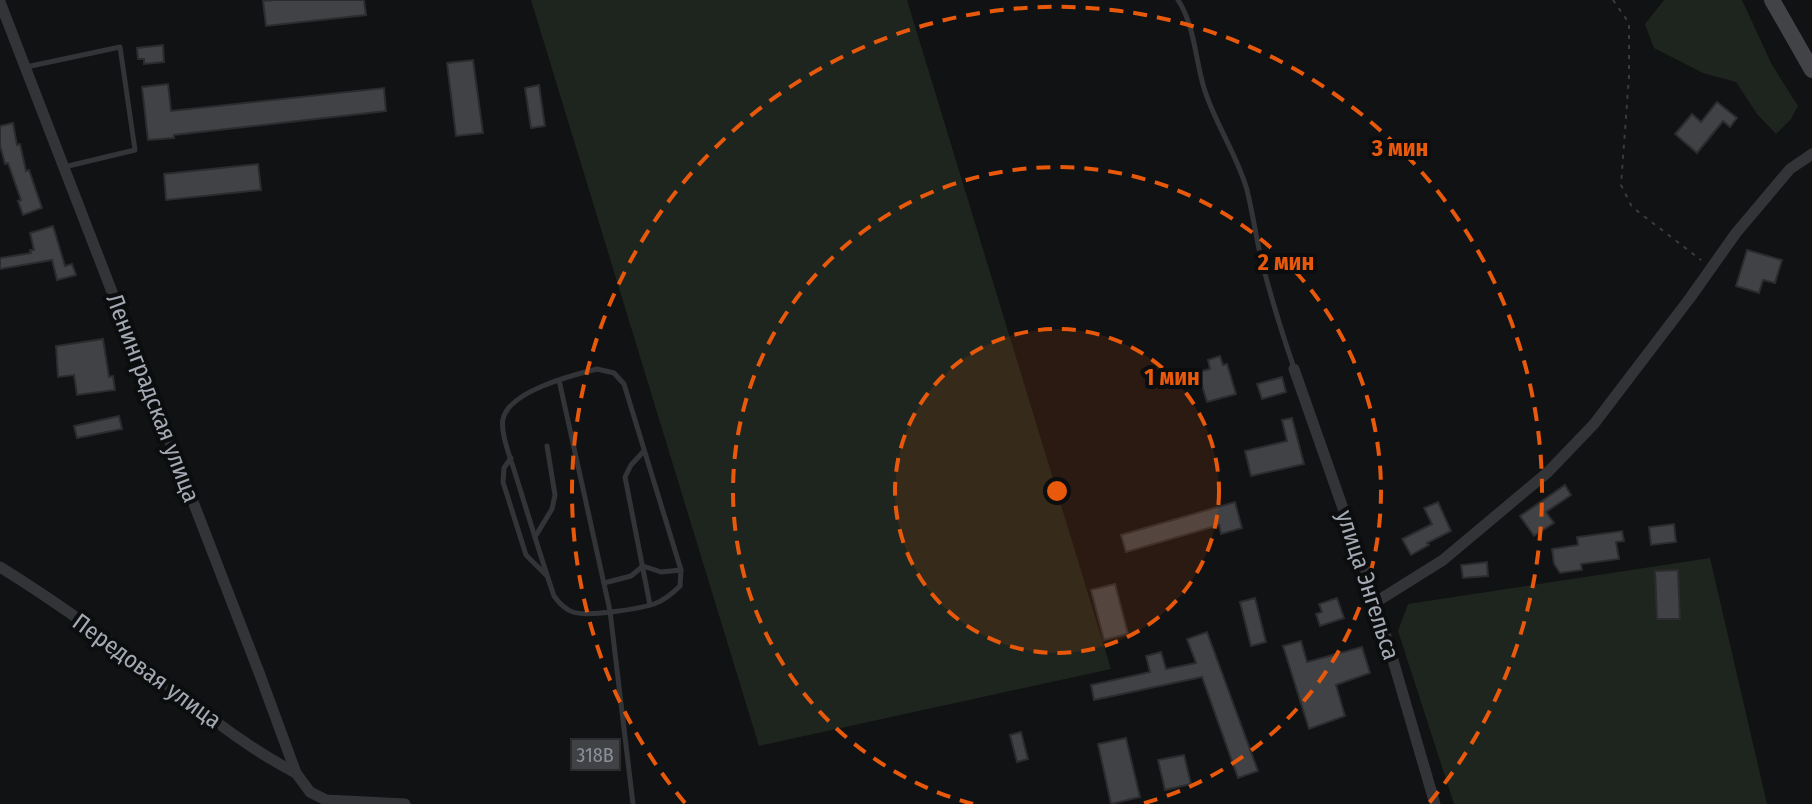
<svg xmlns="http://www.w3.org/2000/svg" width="1812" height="804" font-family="'Fira Sans Condensed',sans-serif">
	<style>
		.green { fill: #1e251e }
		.building { fill: #404246; stroke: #2c2c2f; stroke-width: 2 }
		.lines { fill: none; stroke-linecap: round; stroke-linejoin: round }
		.path { stroke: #393b3e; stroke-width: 2; stroke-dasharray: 4 6; stroke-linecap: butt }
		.service { stroke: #333438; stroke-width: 5 }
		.minor { stroke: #333438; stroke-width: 11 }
		.secondary { stroke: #414347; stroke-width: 16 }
		.ring { fill: none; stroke: #e8590c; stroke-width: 4; stroke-dasharray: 14 10 }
		.labels { text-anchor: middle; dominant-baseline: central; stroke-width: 8; stroke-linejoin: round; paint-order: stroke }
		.number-label { font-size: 20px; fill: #8b9098 }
		.street-label { font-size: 24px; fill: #a4aab3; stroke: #0c0d0e }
		.centre { fill: #e8590c; stroke: #0c0d0e; stroke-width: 4 }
		.ring-label { font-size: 24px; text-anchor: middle; font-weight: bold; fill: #e8590c; stroke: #0c0d0e; stroke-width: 8; stroke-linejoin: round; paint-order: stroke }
	</style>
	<rect width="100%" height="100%" fill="#111213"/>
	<!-- green -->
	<g class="green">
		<path d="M 531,0 L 907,0 L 1111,669 L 759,746 Z"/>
		<path d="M 1664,0 L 1742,0 L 1772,65 L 1798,106 L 1791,119 L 1776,134 L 1757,114 L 1736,82 L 1703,73 L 1654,48 L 1645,24 Z"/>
		<path d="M 1710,558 L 1767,804 L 1454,804 L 1398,631 L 1408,604 Z"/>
	</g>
	<!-- building -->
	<g class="building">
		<path d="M 274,0 L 364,0 L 366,15 L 266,26 L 263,1 Z"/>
		<path d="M 163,45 L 164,62 L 144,64 L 144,59 L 138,59 L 137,48 Z"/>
		<path d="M 473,60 L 483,133 L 456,136 L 447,63 Z"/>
		<path d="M 168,84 L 171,111 L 384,88 L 386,111 L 174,135 L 174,138 L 148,140 L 142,87 Z"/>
		<path d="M 539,85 L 545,126 L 531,128 L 525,88 Z"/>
		<path d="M 1717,102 L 1737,118 L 1730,127 L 1723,121 L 1697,153 L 1675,134 L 1692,114 L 1701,122 Z"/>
		<path d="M 13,123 L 17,145 L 20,144 L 26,171 L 29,170 L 42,208 L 23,215 L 18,201 L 21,200 L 8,163 L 5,164 L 0,145 L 0,126 Z"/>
		<path d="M 258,164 L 261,190 L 166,200 L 164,174 Z"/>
		<path d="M 53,226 L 65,266 L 72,264 L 76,275 L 57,280 L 52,260 L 0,269 L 0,258 L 31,253 L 30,250 L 34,250 L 30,233 Z"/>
		<path d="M 1747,250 L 1782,260 L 1775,283 L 1763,280 L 1759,293 L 1736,286 Z"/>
		<path d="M 103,339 L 109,377 L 113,376 L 115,390 L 77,395 L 74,375 L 58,377 L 56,346 Z"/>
		<path d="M 1220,356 L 1223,365 L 1227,364 L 1236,394 L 1207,402 L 1198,372 L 1210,369 L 1208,360 Z"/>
		<path d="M 1282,377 L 1286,392 L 1262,399 L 1257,384 Z"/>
		<path d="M 119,416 L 122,429 L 77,438 L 74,426 Z"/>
		<path d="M 1292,418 L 1304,464 L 1251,476 L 1245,451 L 1287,441 L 1282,420 Z"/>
		<path d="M 1565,485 L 1571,495 L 1546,512 L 1554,523 L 1534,536 L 1520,516 Z"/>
		<path d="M 1235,502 L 1242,528 L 1221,534 L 1219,525 L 1126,552 L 1121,535 Z"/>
		<path d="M 1438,502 L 1451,531 L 1427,543 L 1429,545 L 1411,555 L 1402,539 L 1432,524 L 1424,508 Z"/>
		<path d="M 1674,524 L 1676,542 L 1651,545 L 1649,527 Z"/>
		<path d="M 1622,531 L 1624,541 L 1616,542 L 1619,559 L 1581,564 L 1582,570 L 1560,573 L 1554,564 L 1552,549 L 1578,545 L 1577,537 Z"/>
		<path d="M 1487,562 L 1488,576 L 1463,578 L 1461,565 Z"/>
		<path d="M 1678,570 L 1680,619 L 1657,619 L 1655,571 Z"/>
		<path d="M 1115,584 L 1128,634 L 1104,640 L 1091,590 Z"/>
		<path d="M 1255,598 L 1266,642 L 1251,646 L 1240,602 Z"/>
		<path d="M 1337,598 L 1344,618 L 1320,626 L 1316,614 L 1322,612 L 1319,604 Z"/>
		<path d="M 1207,632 L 1258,771 L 1238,778 L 1202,677 L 1094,700 L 1091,685 L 1150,672 L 1146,656 L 1161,652 L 1166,669 L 1196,663 L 1187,639 Z"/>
		<path d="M 1301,641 L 1307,662 L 1362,647 L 1370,673 L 1336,685 L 1345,716 L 1309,729 L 1283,646 Z"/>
		<path d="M 1021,732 L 1028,759 L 1017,762 L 1010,735 Z"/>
		<path d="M 1126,738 L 1140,797 L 1111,804 L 1098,744 Z"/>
		<rect x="571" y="739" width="49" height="31"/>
		<path d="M 1184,755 L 1191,784 L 1165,790 L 1158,760 Z"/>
	</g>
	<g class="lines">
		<!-- path -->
		<path class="path" d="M 1613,0 L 1629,23 L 1629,76 L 1621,185 L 1632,207 L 1701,260"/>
		<!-- service -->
		<g class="service">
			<path d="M 1178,0 C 1195,26 1195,59 1204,88 C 1215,124 1237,154 1247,190 C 1253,214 1256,238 1262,262 C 1271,298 1282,333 1294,368"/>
			<path d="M 26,67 L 120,47 L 135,150 L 64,167"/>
			<path d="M 597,369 L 614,373 L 624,384 L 681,570 L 680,586 C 672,594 665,600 654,604 C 639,609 587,617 573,612 C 564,609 559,603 554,596 C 540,555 528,514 515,473 C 511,459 500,433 503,419 C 509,391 573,375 597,369 Z"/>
			<path d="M 559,380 L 610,611 L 633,804"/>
			<path d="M 644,451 L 631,465 L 625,477 L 650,605"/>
			<path d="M 511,458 L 504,468 L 503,482 L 526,555 L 546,575"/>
			<path d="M 535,537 L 552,509 L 555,495 L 547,446"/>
			<path d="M 604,583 L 631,576 L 643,566 L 661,572 L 681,570"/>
		</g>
		<!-- minor -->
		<g class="minor">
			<path d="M 0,2 L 260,675 L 296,773 L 310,792 L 326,800 L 405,804"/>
			<path d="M 1294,369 L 1376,602 L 1435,804"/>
			<path d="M 0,567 C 52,599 102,635 151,672 C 198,707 243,746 296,773"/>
			<path d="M 1376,602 L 1443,560 L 1548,472 L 1594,424 L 1690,298 L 1736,233 L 1790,169 L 1812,154"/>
		</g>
		<!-- secondary -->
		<path class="secondary" d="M 1772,0 L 1812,70"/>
	</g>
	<!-- distance rings -->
	<circle cx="1057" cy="491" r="162" fill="#e8590c" fill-opacity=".12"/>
	<g class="ring">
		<circle cx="1057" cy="491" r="162"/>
		<path d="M973 804A324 324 0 1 1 1141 804"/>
		<path d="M685 803A485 485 0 1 1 1429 803"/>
	</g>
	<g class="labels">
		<!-- number labels -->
		<g class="number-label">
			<text x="595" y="755">318В</text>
		</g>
		<!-- street labels -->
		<g class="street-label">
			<text transform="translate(153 398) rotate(69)">Ленинградская улица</text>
			<text transform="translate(1368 585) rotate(72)">улица Энгельса</text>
			<text transform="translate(147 671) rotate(36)">Передовая улица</text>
		</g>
	</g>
	<circle cx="1057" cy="491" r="12" class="centre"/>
	<g class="ring-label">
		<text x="1400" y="156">3 мин</text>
		<text x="1286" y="270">2 мин</text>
		<text x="1172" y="385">1 мин</text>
	</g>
</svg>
